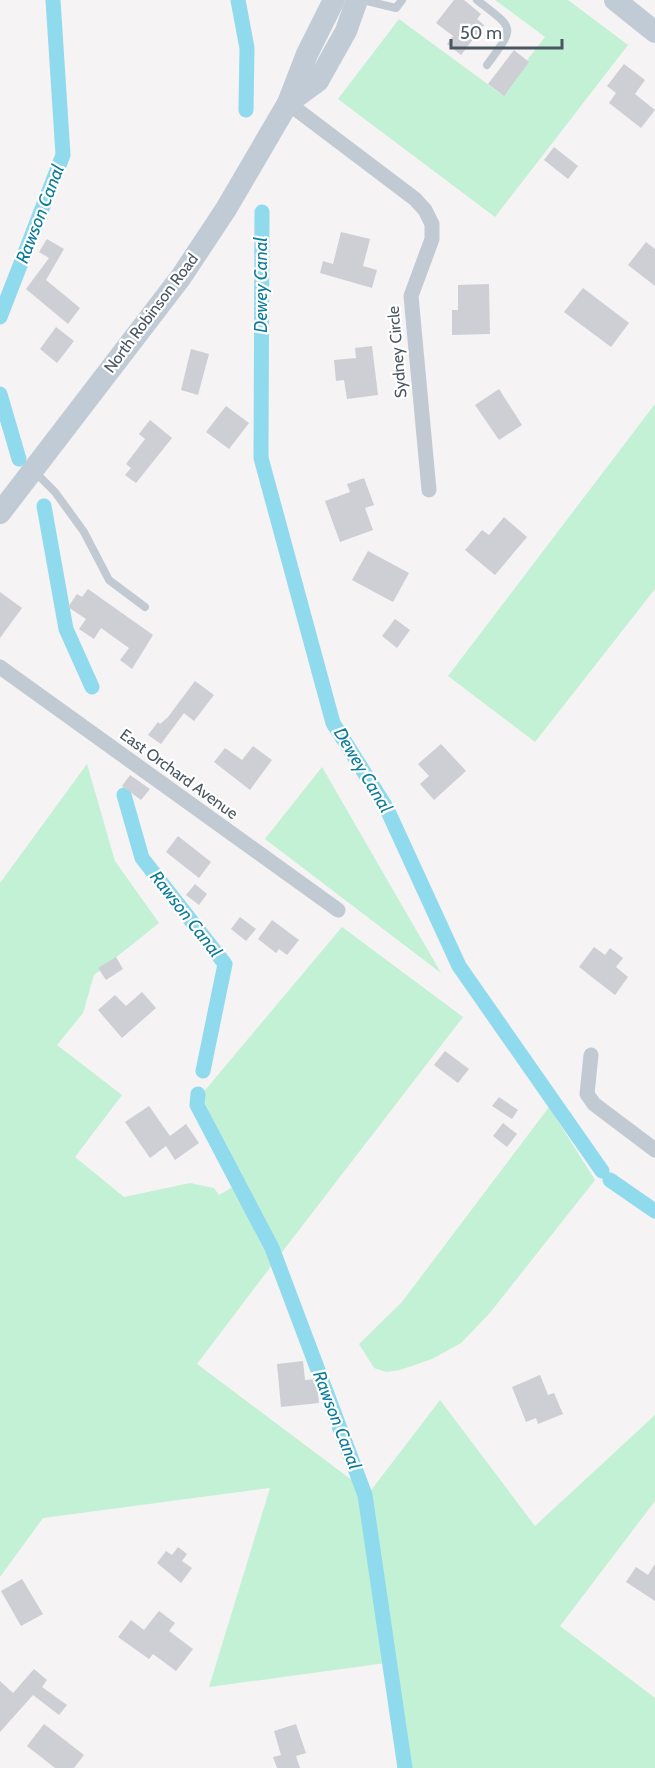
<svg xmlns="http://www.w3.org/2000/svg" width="655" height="1768" font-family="Cabin,sans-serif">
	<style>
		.green { fill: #c3f1d5 }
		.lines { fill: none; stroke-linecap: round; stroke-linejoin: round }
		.canal { stroke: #90daee; stroke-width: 15 }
		.building { fill: #cdcfd5 }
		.lane { stroke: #c1cad2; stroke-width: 8 }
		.street { stroke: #c1cad2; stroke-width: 15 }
		.secondary { stroke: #c1cbd6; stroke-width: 22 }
		.labels { text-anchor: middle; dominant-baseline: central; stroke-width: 4.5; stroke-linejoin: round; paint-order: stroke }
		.street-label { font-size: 16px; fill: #4a5661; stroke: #fff }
		.water-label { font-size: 18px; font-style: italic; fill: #0c7c9b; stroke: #fff }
	</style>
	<rect width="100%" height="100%" fill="#f5f3f3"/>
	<!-- green -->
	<g class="green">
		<path d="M 495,0 L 568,0 L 628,45 L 495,217 L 338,99 L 399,19 L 501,94 L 545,37 Z"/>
		<path d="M 655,404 L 655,589 L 535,742 L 448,676 Z"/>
		<path d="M 87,764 L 115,861 L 159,923 L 94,975 L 83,1013 L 57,1045 L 122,1095 L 75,1157 L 124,1197 L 190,1183 L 214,1188 L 219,1195 L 233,1187 L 272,1265 L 197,1364 L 369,1493 L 440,1400 L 535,1526 L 655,1415 L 655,1501 L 560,1626 L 655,1698 L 655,1768 L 411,1768 L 393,1662 L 209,1687 L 270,1488 L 43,1518 L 0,1577 L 0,883 Z"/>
		<path d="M 322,767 L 441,973 L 265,839 Z"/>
		<path d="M 342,927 L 463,1017 L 279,1256 L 201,1095 Z"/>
		<path d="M 549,1107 L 595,1180 L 489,1314 L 461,1343 L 432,1359 L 400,1370 L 386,1372 L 374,1368 L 359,1344 L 402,1302 Z"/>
	</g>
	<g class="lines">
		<!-- canal -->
		<g class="canal">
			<path d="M 238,0 L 247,48 L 246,110"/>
			<path d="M 262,212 L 261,458 L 333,723 L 386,807 L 459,966 L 602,1171"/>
			<path d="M 0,317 L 63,155 L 53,0"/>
			<path d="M 0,394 L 19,459"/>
			<path d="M 44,506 L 66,629 L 92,687"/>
			<path d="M 124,795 L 142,858 L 225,964 L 203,1071"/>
			<path d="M 198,1094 L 197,1105 L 272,1248 L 365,1495 L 405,1768"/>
			<path d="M 610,1180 L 655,1211"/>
		</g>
	</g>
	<!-- building -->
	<g class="building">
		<path d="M 454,0 L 464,0 L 481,14 L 477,19 L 484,25 L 461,55 L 447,44 L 453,36 L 436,23 Z"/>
		<path d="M 514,50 L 529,62 L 504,96 L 488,84 Z"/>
		<path d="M 624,64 L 645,80 L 635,94 L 655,110 L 641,128 L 609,103 L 616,93 L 607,86 Z"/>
		<path d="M 554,147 L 578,166 L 568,179 L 544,160 Z"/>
		<path d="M 341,232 L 370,239 L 363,266 L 377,270 L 372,288 L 320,273 L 323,261 L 333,264 Z"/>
		<path d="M 47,239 L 64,249 L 46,280 L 80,308 L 68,324 L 26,289 L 49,258 L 39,252 Z"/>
		<path d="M 646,242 L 655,249 L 655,286 L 628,265 Z"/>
		<path d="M 489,284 L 490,334 L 452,335 L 452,310 L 458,310 L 458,285 Z"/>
		<path d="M 583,288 L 629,323 L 611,347 L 564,312 Z"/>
		<path d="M 56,327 L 74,341 L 57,363 L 40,349 Z"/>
		<path d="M 372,346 L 378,395 L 347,399 L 344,380 L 336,381 L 334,360 L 356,358 L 355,348 Z"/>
		<path d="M 191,349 L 209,354 L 198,395 L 181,390 Z"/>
		<path d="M 499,389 L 522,425 L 499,440 L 475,405 Z"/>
		<path d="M 226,406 L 249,423 L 229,449 L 206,432 Z"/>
		<path d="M 150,420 L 172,438 L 136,483 L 125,475 L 131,468 L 126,464 L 145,439 L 139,434 Z"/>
		<path d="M 364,478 L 374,505 L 365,508 L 373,530 L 340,542 L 325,501 L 350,492 L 347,484 Z"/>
		<path d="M 504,517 L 527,537 L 495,575 L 465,550 L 482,530 L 489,535 Z"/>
		<path d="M 368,551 L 409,573 L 393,602 L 352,580 Z"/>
		<path d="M 88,589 L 153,635 L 132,669 L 120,660 L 129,648 L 101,628 L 94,639 L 79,629 L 86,619 L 68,607 L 77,594 L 82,597 Z"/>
		<path d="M 0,592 L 22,608 L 0,638 Z"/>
		<path d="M 395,619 L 410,630 L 397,648 L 382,636 Z"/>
		<path d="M 195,681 L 214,695 L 194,721 L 184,713 L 161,744 L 148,735 L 158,722 L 160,724 L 168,717 Z"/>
		<path d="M 441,744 L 466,771 L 434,800 L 420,784 L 429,776 L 418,764 Z"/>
		<path d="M 253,746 L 272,760 L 250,790 L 214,762 L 225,748 L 242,760 Z"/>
		<path d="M 130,775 L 150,789 L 141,800 L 122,786 Z"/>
		<path d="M 178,836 L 211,862 L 199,878 L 166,852 Z"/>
		<path d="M 195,884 L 207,894 L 199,905 L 186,895 Z"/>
		<path d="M 240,917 L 256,929 L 246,941 L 231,929 Z"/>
		<path d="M 272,920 L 299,940 L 287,955 L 279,949 L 276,953 L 258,939 Z"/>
		<path d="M 594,947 L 605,955 L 610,948 L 623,958 L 616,967 L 628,977 L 615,995 L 579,967 Z"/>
		<path d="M 116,957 L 123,969 L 106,980 L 98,968 Z"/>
		<path d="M 142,992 L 156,1008 L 122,1038 L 98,1010 L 115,995 L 126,1006 Z"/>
		<path d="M 445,1051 L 469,1069 L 458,1083 L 434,1065 Z"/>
		<path d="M 499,1097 L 518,1110 L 512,1119 L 492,1106 Z"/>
		<path d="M 149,1106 L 170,1136 L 186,1124 L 199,1143 L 175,1160 L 166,1146 L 150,1158 L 125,1122 Z"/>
		<path d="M 503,1123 L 517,1134 L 507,1147 L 493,1136 Z"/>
		<path d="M 303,1361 L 305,1380 L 317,1379 L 319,1403 L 281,1407 L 277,1364 Z"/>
		<path d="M 540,1375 L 548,1395 L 554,1393 L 563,1414 L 538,1424 L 536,1418 L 526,1422 L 512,1387 Z"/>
		<path d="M 178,1547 L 187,1554 L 182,1561 L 192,1568 L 181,1583 L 157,1563 L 166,1551 L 172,1555 Z"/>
		<path d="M 655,1564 L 655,1601 L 626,1582 L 636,1567 L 648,1575 Z"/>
		<path d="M 22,1579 L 43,1614 L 21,1626 L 1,1591 Z"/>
		<path d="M 159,1611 L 175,1623 L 169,1631 L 193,1649 L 176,1671 L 153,1654 L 149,1659 L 118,1637 L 131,1620 L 144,1630 Z"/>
		<path d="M 34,1669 L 47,1680 L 42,1687 L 67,1705 L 59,1715 L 33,1695 L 0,1732 L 0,1681 L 13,1693 Z"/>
		<path d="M 44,1724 L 84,1755 L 74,1768 L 55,1768 L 27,1746 Z"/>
		<path d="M 296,1724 L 306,1753 L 296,1756 L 300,1768 L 277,1768 L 273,1757 L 281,1755 L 274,1731 Z"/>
	</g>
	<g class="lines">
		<!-- lane -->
		<g class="lane">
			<path d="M 363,0 L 396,8 L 402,0"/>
			<path d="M 477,0 C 515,30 516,25 487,65"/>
			<path d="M 34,471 L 55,492 L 84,532 L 109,580 L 145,607"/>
		</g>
		<!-- street -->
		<g class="street">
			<path d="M 288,103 L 415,199 L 425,210 L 432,224 L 432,239 L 411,296 L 429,490"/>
			<path d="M 0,667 L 338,910"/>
			<path d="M 591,1055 L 587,1094 L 594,1104 L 655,1150"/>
		</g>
		<!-- secondary -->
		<g class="secondary">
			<path d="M 615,0 L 655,32"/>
			<path d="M 288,103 L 318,81 L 346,31 L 357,0"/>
			<path d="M 0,513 L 181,277 L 226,209 L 288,103 L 307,54 L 334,0"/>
		</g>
	</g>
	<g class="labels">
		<!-- street labels -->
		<g class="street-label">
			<text transform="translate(151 313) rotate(-53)">North Robinson Road</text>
			<text transform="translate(397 352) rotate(-95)">Sydney Circle</text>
			<text transform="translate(179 774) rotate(36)">East Orchard Avenue</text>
		</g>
		<!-- water labels -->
		<g class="water-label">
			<text transform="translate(40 214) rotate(-69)">Rawson Canal</text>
			<text transform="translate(261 285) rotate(-90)">Dewey Canal</text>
			<text transform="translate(363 770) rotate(59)">Dewey Canal</text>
			<text transform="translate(186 914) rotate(52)">Rawson Canal</text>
			<text transform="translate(337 1420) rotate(69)">Rawson Canal</text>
		</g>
	</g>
	<!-- scale -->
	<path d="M451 39v9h111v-9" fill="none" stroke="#4a5661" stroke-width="3"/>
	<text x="460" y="39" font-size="18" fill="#4a5661" stroke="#ffffff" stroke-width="4.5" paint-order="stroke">50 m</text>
</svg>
